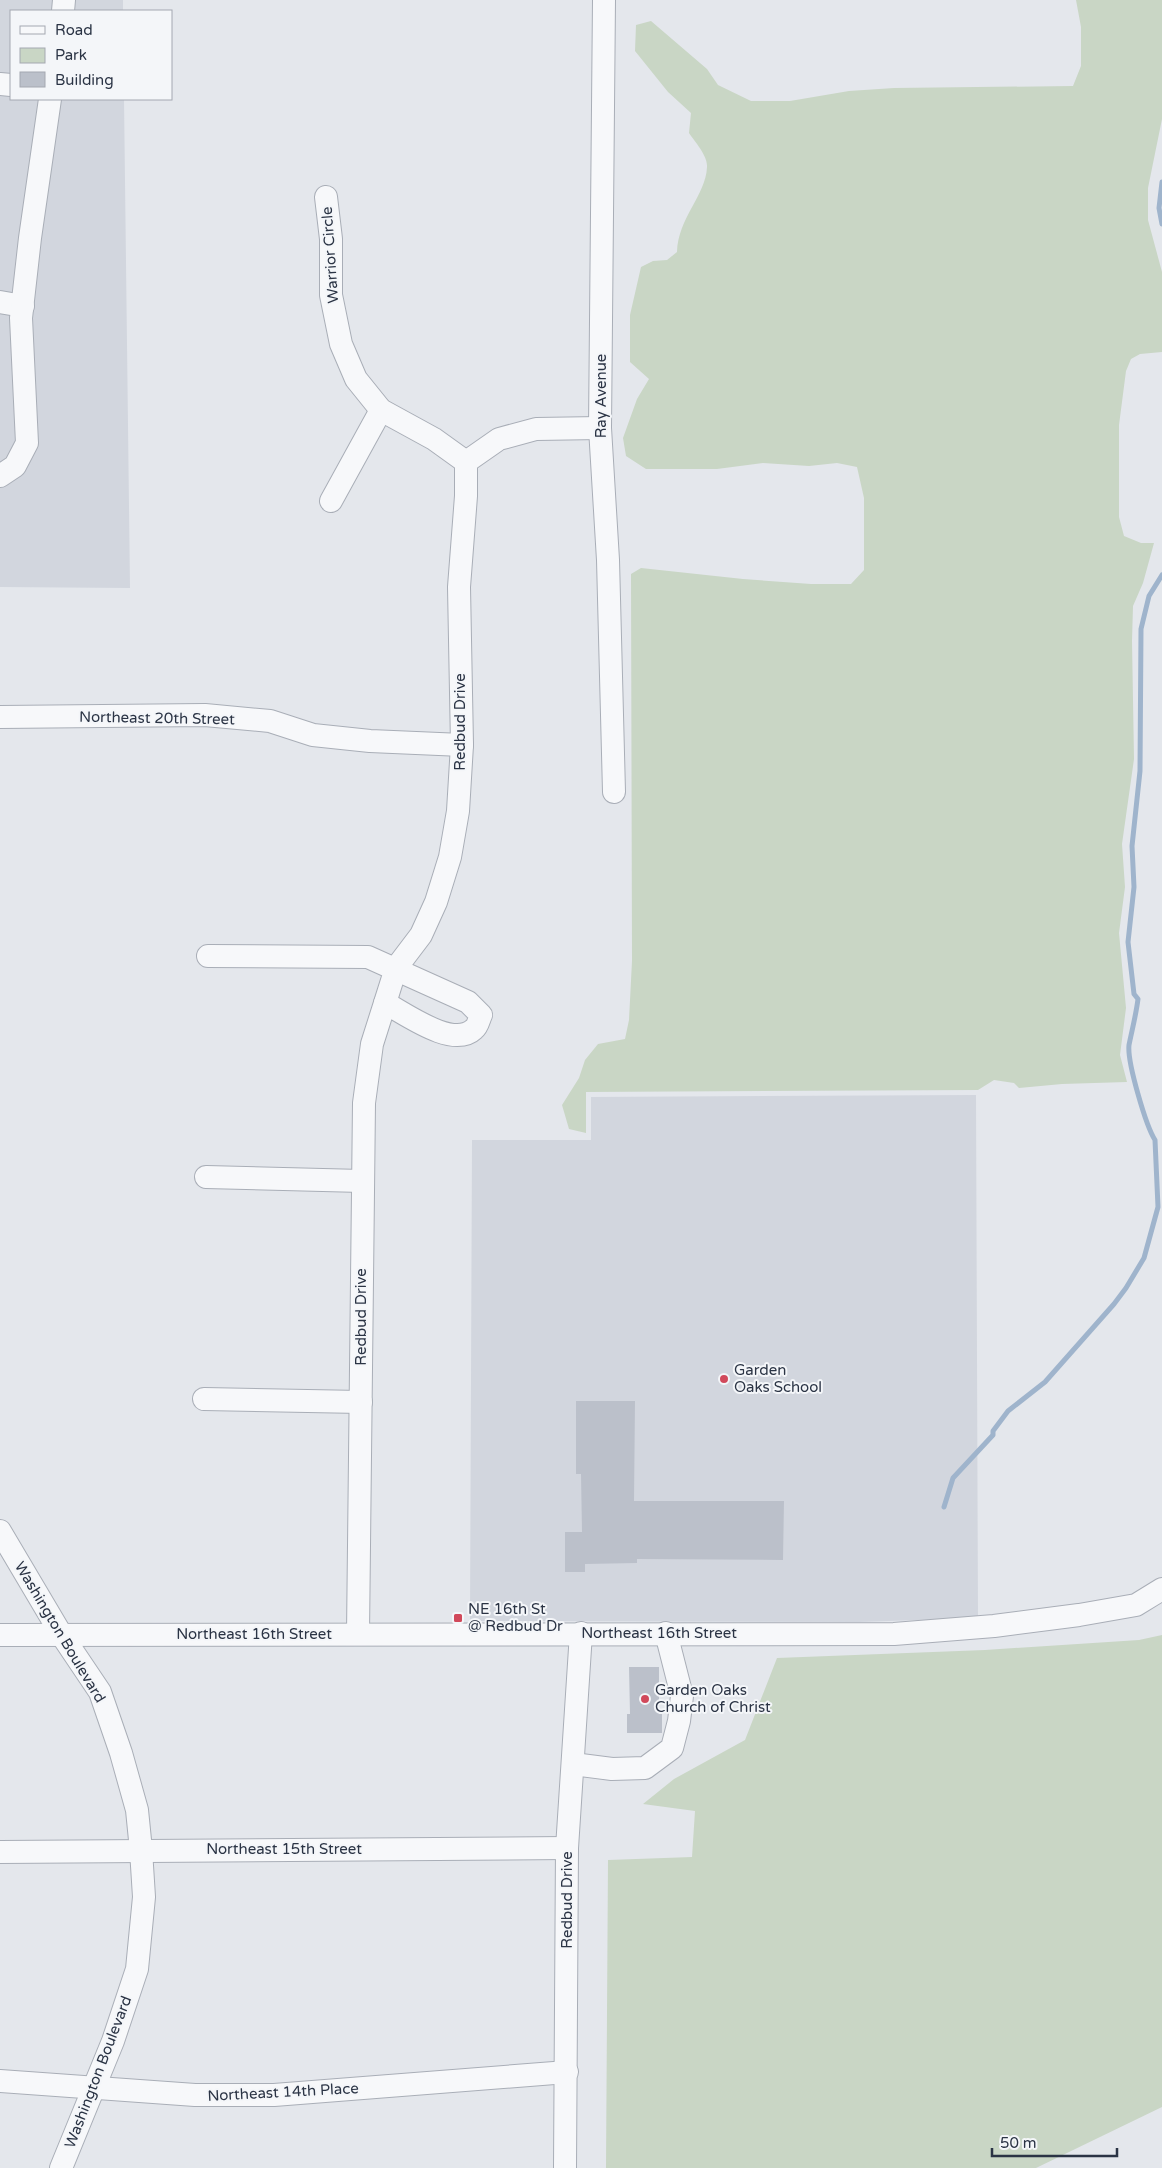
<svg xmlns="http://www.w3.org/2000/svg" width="1162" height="2168" font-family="'Varela Round',sans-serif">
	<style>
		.built { fill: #d2d6de }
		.green { fill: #c9d6c5 }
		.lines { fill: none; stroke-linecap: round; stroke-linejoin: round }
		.stream { stroke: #9fb4cc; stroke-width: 5 }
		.building { fill: #bbc0ca }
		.minor-casing { stroke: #a9aeb7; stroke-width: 24 }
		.minor { stroke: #f7f8fa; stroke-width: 22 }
		.poi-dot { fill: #d1495b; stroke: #f4f6f9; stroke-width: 2 }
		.labels { text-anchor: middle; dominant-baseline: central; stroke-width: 4; stroke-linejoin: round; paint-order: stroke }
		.street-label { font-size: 15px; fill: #2b3445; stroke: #f4f6f9 }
		.poi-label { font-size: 15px; fill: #2b3445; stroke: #f4f6f9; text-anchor: start }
	</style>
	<rect width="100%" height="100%" fill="#e4e7ec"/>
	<!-- built -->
	<g class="built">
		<path d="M 0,0 L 123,0 L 123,11 L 11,11 L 11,99 L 124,99 L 130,588 L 0,587 Z"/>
		<path d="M 976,1095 L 978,1618 L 859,1622 L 470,1621 L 472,1140 L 591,1140 L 591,1097 Z"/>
	</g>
	<!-- green -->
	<g class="green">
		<path d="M 1076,0 L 1162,0 L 1162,119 L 1148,188 L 1148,220 L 1162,272 L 1162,352 L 1140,354 L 1131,359 L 1126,371 L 1119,425 L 1119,517 L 1124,536 L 1141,543 L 1154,543 L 1143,583 L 1133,606 L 1132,641 L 1134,759 L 1122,844 L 1125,887 L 1119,933 L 1126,1008 L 1120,1055 L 1127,1082 L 1062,1084 L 1019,1088 L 1014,1083 L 994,1080 L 978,1090 L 586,1092 L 586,1133 L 569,1129 L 562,1105 L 579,1078 L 585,1060 L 598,1044 L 625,1039 L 629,1020 L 632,961 L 631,574 L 641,568 L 743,579 L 811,584 L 851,584 L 864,570 L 864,498 L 857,467 L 837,463 L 809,466 L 763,463 L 717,469 L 646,469 L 626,456 L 623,438 L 637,399 L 649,379 L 630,362 L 630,315 L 641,267 L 653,261 L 667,260 L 677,252 C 678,218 706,195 707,167 C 708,156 695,142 689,133 L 691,113 L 668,92 L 635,51 L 636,25 L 651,21 L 707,69 L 718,85 L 751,101 L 790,101 L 849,91 L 894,88 L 1073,86 L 1081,66 L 1081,27 Z"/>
		<path d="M 1162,1635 L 1162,2107 L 1036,2168 L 606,2168 L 608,1860 L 692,1857 L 695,1811 L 643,1804 L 674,1779 L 745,1740 L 777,1658 L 985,1650 L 1139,1640 Z"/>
	</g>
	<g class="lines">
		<!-- stream -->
		<g class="stream">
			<path d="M 1162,182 L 1159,208 L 1162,224"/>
			<path d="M 944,1507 L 953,1478 L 993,1435 L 993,1431 L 1008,1411 L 1045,1382 L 1114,1304 L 1126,1288 L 1144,1258 L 1158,1207 L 1155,1140 C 1146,1126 1127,1062 1129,1045 C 1132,1030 1136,1015 1138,999 L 1134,994 L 1128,942 L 1134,887 L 1132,846 L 1140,771 L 1141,629 L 1149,596 L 1162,575"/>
		</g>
	</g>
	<!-- building -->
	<g class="building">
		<path d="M 576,1401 L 635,1401 L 634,1501 L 784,1501 L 783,1560 L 637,1559 L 637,1563 L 585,1564 L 585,1572 L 565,1572 L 565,1532 L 582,1532 L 581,1474 L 576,1474 Z"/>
		<path d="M 629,1667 L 659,1667 L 659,1714 L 662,1714 L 662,1733 L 627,1733 L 627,1714 L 630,1714 Z"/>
	</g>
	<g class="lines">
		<!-- minor casing -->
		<g class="minor-casing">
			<g id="minor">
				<path d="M 604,0 L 600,428 L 608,560 L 614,792"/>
				<path d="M 63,11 L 64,0"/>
				<path d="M 0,84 L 11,85"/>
				<path d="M 326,197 L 331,239 L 331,295 L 341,344 L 356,379 L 381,410 L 434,439 L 466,462"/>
				<path d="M 0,302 L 23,306"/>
				<path d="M 466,462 L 499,439 L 536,429 L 600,428"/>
				<path d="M 0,476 L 15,466 L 27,443 L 21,318 L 30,238 L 50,99"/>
				<path d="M 331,501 L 381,410"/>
				<path d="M 0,717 L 205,715 L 270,721 L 313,735 L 370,741 L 462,745"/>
				<path d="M 208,956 L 368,957 L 468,1002 L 481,1015 C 479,1019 478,1026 474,1029 C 453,1049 406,1014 385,1003"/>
				<path d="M 206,1177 L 362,1181"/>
				<path d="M 204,1399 L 361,1402"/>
				<path d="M 0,1531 L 61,1634 L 100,1692 L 121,1753 L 137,1810 L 141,1850 L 144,1897 L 137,1969 L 113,2041 L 61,2168"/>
				<path d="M 358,1634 L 364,1103 L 372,1044 L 385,1003 L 396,968 L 421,935 L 436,902 L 450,857 L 458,811 L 462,745 L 459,587 L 466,496 L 466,462"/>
				<path d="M 0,1635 L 894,1634 L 994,1626 L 1079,1615 L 1136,1605 L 1162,1589"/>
				<path d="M 573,1764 L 612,1769 L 645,1768 L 672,1748 L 679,1721 L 682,1696 L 666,1633"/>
				<path d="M 0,1852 L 567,1848"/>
				<path d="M 0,2081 L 195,2095 L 274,2095 L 567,2072"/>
				<path d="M 565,2168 L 567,1848 L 581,1633"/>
			</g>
		</g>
		<!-- minor -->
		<use href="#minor" class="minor"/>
	</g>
	<!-- markers -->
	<g class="poi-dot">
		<circle cx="724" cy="1379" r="5"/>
		<rect x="453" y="1613" width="10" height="10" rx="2.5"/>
		<circle cx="645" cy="1699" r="5"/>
	</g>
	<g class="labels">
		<!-- street labels -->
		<g class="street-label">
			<text transform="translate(330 255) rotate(-94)">Warrior Circle</text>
			<text transform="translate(601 396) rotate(-90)">Ray Avenue</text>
			<text transform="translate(157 718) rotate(1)">Northeast 20th Street</text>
			<text transform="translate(460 722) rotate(-90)">Redbud Drive</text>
			<text transform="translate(361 1317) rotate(-90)">Redbud Drive</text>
			<text transform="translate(60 1632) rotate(59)">Washington Boulevard</text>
			<text x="659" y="1633">Northeast 16th Street</text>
			<text x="254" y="1634">Northeast 16th Street</text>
			<text x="284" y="1849">Northeast 15th Street</text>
			<text transform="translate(567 1900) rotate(-90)">Redbud Drive</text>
			<text transform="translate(98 2072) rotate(-69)">Washington Boulevard</text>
			<text transform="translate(283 2092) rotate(-3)">Northeast 14th Place</text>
		</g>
		<!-- poi labels -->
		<g class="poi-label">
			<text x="734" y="1370">Garden<tspan x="734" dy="17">Oaks School</tspan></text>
			<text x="468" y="1609">NE 16th St<tspan x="468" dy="17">@ Redbud Dr</tspan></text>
			<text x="655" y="1690">Garden Oaks<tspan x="655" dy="17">Church of Christ</tspan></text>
		</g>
	</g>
	<!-- legend -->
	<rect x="10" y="10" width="162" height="90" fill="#f4f6f9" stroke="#a4a8b1"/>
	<rect x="20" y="26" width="25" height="8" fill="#f7f8fa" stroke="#a4a8b1"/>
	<text x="55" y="35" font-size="15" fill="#2b3445">Road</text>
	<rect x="20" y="48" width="25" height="15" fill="#c9d6c5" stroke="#a4a8b1"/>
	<text x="55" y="60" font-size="15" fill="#2b3445">Park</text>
	<rect x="20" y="72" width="25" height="15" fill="#bbc0ca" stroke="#a4a8b1"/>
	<text x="55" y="85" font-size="15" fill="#2b3445">Building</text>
	<!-- scale -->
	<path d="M992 2148v8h125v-8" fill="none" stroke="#2b3445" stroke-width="2.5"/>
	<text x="1000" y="2148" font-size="15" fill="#2b3445" stroke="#f4f6f9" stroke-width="4" paint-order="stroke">50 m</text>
</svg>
